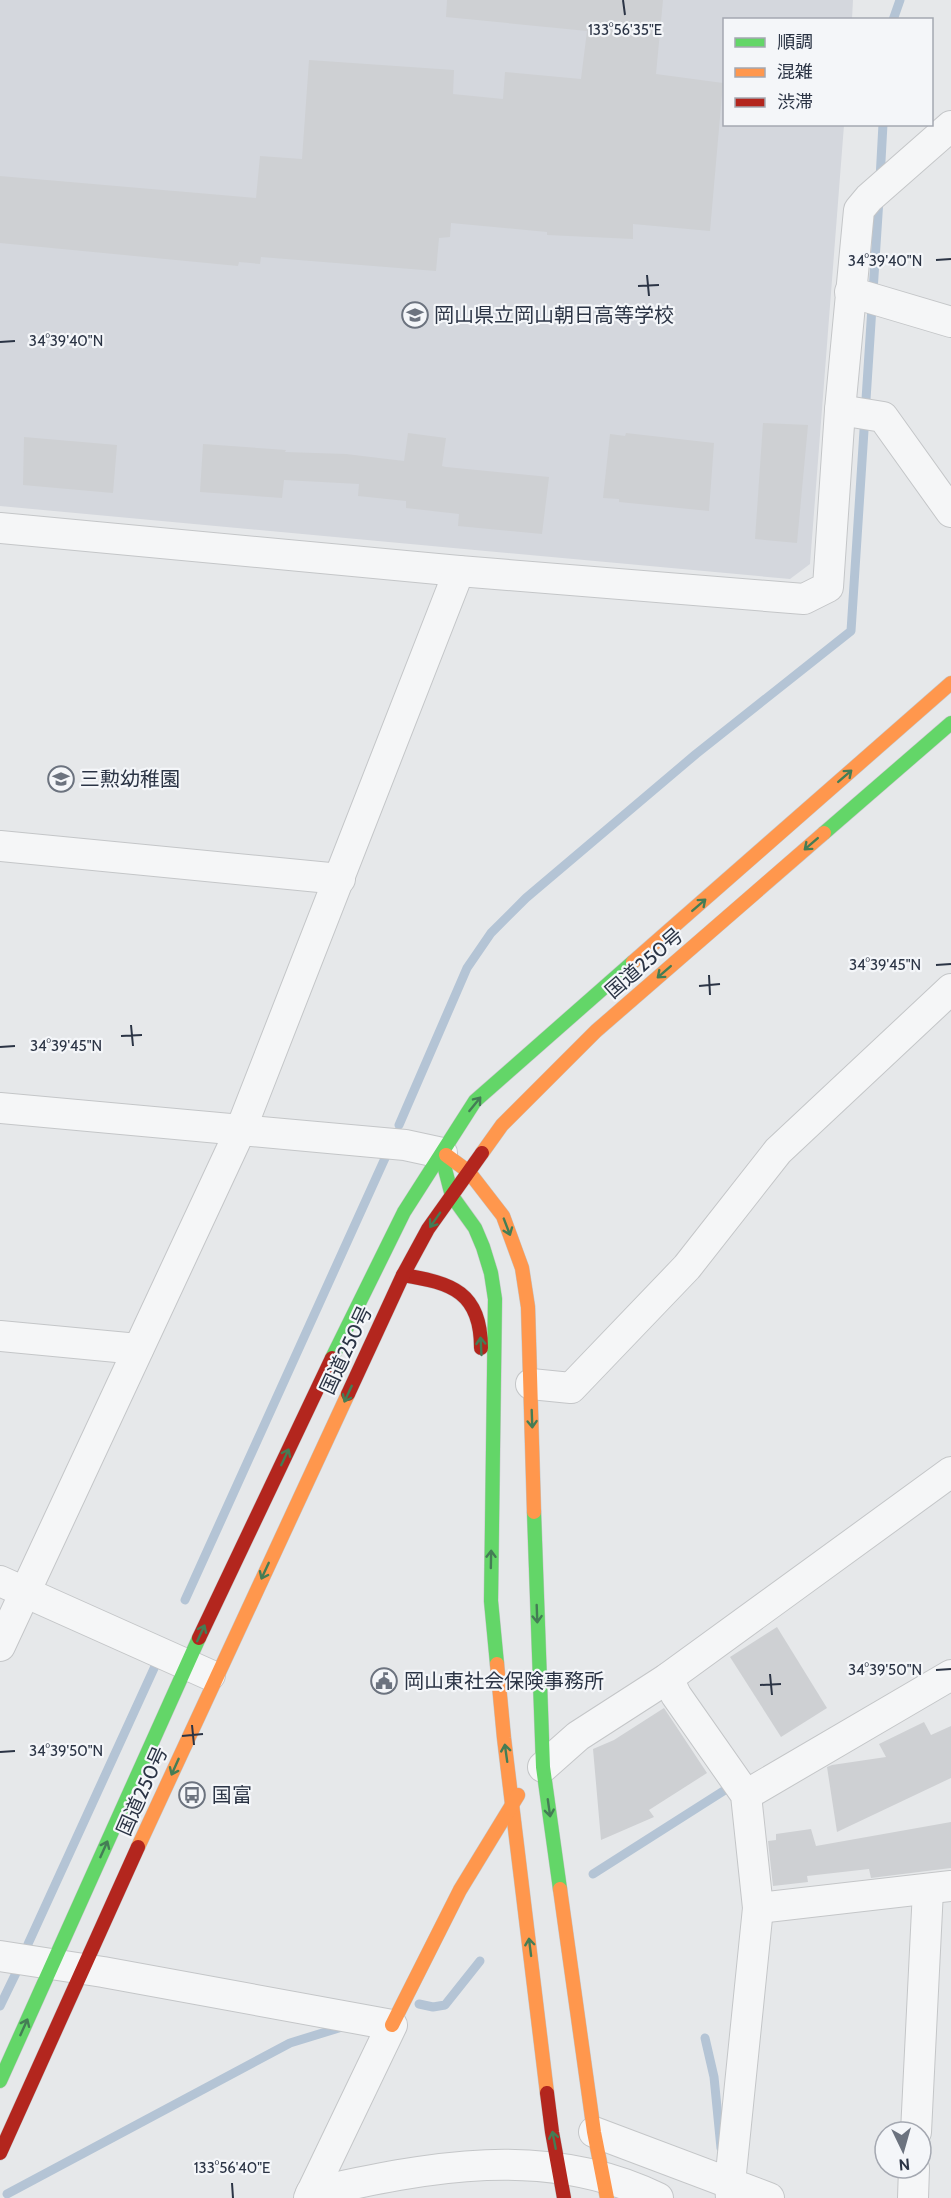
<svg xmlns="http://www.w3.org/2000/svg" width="951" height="2198" font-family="Cabin,'Noto Sans JP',sans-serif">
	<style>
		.built { fill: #d4d7dd }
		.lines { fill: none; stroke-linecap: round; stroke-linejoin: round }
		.stream { stroke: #b4c4d5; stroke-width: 9 }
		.building { fill: #ced0d3 }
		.street-casing { stroke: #c4c6c8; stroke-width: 32 }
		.fast-casing { stroke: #c4c6c8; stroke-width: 15 }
		.slow-casing { stroke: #c4c6c8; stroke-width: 15 }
		.jam-casing { stroke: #c4c6c8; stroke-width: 15 }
		.street { stroke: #f5f6f7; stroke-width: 30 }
		.fast { stroke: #63d668; stroke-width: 14 }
		.slow { stroke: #ff974d; stroke-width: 14 }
		.jam { stroke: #b3261e; stroke-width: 14 }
		.oneway { stroke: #447d55 }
		.ticks { fill: none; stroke: #2b3445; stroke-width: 2 }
		.labels { text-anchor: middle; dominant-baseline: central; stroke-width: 4.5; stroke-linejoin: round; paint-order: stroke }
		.poi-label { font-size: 20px; fill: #2b3445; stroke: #f4f6f9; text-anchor: start }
		.street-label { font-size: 20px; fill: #2b3445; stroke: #f4f6f9 }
		.ticks-label { font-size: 15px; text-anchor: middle; fill: #2b3445; stroke: #f4f6f9; stroke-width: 4.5; stroke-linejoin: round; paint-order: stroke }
	</style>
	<rect width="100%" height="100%" fill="#e6e8ea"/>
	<!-- built -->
	<path class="built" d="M 0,0 L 853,0 L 852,19 L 724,20 L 724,124 L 844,125 L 810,564 L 790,579 L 0,506 Z"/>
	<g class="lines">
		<!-- stream -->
		<g class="stream">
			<path d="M 893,20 L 900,0"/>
			<path d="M 880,179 L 883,124"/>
			<path d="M 399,1125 L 467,968 L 491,933 L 526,898 L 696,754 L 851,631 L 879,199"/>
			<path d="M 185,1600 L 386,1156"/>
			<path d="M 593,1874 L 725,1790"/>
			<path d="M 28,1944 L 156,1664"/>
			<path d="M 419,2004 L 433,2007 L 445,2005 L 480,1961"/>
			<path d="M 0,2006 L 16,1973"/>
			<path d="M 705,2038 L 714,2077 L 721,2148"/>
			<path d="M 7,2194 L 290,2043 L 342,2027"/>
		</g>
	</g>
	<!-- building -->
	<g class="building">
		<path d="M 447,0 L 663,0 L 656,74 L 723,83 L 710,231 L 633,224 L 633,239 L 547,235 L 547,232 L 451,223 L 450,237 L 439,238 L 436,271 L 261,257 L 260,264 L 239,262 L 238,266 L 0,243 L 0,176 L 256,198 L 260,156 L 302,159 L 309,60 L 454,70 L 453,94 L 503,99 L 505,72 L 581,79 L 587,31 L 446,17 Z"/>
		<path d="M 763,423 L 808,425 L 797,543 L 755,539 Z"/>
		<path d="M 408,433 L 446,438 L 442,466 L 446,467 L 549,477 L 542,534 L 458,526 L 459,514 L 406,508 L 406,501 L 358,496 L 359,484 L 284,480 L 282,498 L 200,492 L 203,444 L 286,450 L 285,452 L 346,454 L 404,461 Z"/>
		<path d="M 626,433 L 714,443 L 709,511 L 619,502 L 619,499 L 603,498 L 610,434 L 625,436 Z"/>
		<path d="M 24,437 L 117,445 L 113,493 L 23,485 Z"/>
		<path d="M 777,1627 L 827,1708 L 781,1737 L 730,1657 Z"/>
		<path d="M 664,1708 L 707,1773 L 649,1810 L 654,1817 L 601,1840 L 593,1749 L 614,1740 Z"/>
		<path d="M 924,1722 L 931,1735 L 951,1726 L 951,1778 L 837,1832 L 827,1767 L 832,1765 L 886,1757 L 879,1744 Z"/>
		<path d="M 951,1822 L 951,1868 L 871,1878 L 869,1869 L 807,1876 L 808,1882 L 773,1886 L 768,1841 L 776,1840 L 776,1834 L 811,1829 L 816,1846 Z"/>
	</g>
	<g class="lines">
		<!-- street casing -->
		<g class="street-casing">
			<g id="street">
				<path d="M 850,292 L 951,322"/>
				<path d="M 840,410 L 883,417 L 951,512"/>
				<path d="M 0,528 L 459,571 L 804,599 L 828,587 L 840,410 L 859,210 L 869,198 L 951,126"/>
				<path d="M 0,846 L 340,879"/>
				<path d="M 0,1108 L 405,1145 L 442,1153"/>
				<path d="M 0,1336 L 138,1349"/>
				<path d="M 531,1384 L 571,1388 L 687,1267 L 778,1151 L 951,989"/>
				<path d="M 0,1581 L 210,1675"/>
				<path d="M 0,1646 L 241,1129 L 459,571"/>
				<path d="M 668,1678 L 676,1695 L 746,1795 L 758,1908 L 730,2183 L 731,2198"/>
				<path d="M 543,1767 L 578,1736 L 668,1678 L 951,1472"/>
				<path d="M 746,1795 L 951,1675"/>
				<path d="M 758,1908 L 951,1886"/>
				<path d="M 0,1956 L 103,1972 L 392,2025 L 309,2198"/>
				<path d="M 594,2132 L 769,2198"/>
				<path d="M 916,2132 L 928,1890"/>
				<path d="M 311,2193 C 428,2167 545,2143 658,2198"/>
				<path d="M 913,2198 L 914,2168"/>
			</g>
		</g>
		<!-- fast casing -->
		<g class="fast-casing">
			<g id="fast">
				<path d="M 824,833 L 951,723"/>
				<path d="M 445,1169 L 452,1196 L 475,1228 L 483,1247 L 491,1273 L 495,1299 L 491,1601 L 497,1664"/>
				<path d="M 332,1358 L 404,1212 L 475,1101 L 633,962"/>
				<path d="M 534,1512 L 543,1767 L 560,1889"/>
				<path d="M 0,2081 L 199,1638"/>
			</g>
		</g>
		<!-- slow casing -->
		<g class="slow-casing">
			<g id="slow">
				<path d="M 633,962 L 951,683"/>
				<path d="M 482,1153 L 502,1125 L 596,1031 L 824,833"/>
				<path d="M 446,1155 L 469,1172 L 503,1216 L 522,1268 L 528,1307 L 534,1512"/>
				<path d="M 497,1664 L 504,1738 L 547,2093"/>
				<path d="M 138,1847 L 348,1394"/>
				<path d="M 560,1889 L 594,2132 L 607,2198"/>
				<path d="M 392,2025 L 460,1890 L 518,1795"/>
			</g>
		</g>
		<!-- jam casing -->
		<g class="jam-casing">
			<g id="jam">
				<path d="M 403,1275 C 452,1283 481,1292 481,1348"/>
				<path d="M 348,1394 L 403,1275 L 428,1229 L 482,1153"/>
				<path d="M 199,1638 L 332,1358"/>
				<path d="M 547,2093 L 552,2132 L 564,2198"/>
				<path d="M 0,2153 L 138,1847"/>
			</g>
		</g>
		<!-- street -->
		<use href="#street" class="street"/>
		<!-- fast -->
		<use href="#fast" class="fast"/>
		<!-- slow -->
		<use href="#slow" class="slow"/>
		<!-- jam -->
		<use href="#jam" class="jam"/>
	</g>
	<!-- one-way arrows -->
	<defs><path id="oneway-shaft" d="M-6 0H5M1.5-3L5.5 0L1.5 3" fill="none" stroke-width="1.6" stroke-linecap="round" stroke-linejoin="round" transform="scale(1.5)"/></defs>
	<g class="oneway">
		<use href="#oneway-shaft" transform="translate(845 776) rotate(-41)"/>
		<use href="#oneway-shaft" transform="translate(811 844) rotate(139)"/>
		<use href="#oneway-shaft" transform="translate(699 905) rotate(-41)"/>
		<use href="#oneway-shaft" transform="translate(664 972) rotate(139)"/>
		<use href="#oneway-shaft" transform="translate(475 1104) rotate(-51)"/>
		<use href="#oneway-shaft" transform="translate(435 1220) rotate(125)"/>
		<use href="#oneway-shaft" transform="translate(507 1227) rotate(69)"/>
		<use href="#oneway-shaft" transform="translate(481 1346) rotate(-93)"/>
		<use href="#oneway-shaft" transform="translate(348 1394) rotate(115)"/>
		<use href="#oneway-shaft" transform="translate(532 1419) rotate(88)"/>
		<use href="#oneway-shaft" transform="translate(285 1457) rotate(-65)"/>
		<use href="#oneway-shaft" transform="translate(491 1559) rotate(-89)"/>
		<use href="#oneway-shaft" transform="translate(265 1571) rotate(115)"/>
		<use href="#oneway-shaft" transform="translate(537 1614) rotate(88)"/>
		<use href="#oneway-shaft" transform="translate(201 1633) rotate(-65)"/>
		<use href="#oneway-shaft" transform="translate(506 1753) rotate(-98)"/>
		<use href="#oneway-shaft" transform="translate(175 1767) rotate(114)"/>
		<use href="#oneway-shaft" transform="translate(549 1808) rotate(82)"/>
		<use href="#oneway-shaft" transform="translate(104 1849) rotate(-66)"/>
		<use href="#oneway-shaft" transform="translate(530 1947) rotate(-97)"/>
		<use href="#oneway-shaft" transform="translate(24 2027) rotate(-66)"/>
		<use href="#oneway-shaft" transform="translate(554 2140) rotate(-101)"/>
	</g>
	<!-- ticks -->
	<path class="ticks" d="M 623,0 L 625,15M 936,260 L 951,259M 647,275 L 649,296M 638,286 L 659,285M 0,342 L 15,341M 936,965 L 951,964M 709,975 L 710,995M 699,986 L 720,984M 131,1025 L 133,1046M 121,1036 L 142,1035M 0,1047 L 15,1046M 936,1670 L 951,1669M 770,1674 L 772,1695M 760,1685 L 781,1684M 192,1725 L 194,1745M 182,1736 L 203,1734M 0,1752 L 15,1751M 232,2183 L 233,2198"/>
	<!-- icons -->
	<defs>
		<g id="school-ring" transform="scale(1.35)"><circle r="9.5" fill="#f4f6f9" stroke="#6c737f" stroke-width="1.5"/><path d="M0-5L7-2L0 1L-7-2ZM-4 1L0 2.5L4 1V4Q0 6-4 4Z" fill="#6c737f"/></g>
		<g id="civic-ring" transform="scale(1.35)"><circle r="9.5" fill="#f4f6f9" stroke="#6c737f" stroke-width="1.5"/><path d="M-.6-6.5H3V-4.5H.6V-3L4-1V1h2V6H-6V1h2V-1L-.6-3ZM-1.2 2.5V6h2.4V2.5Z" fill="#6c737f"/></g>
		<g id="bus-ring" transform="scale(1.35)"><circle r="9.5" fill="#f4f6f9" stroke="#6c737f" stroke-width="1.5"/><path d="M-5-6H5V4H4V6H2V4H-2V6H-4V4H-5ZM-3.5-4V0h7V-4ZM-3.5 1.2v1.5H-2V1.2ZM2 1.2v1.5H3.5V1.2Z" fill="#6c737f"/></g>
	</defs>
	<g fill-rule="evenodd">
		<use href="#school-ring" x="415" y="315"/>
		<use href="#school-ring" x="61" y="779"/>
		<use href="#civic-ring" x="384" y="1681"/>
		<use href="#bus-ring" x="192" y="1795"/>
	</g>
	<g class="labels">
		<!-- poi labels -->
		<g class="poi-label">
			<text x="434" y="315">岡山県立岡山朝日高等学校</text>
			<text x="80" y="779">三勲幼稚園</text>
			<text x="404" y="1681">岡山東社会保険事務所</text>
			<text x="212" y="1795">国富</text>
		</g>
		<!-- street labels -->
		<g class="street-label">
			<text transform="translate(644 963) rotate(-41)">国道250号</text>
			<text transform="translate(346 1350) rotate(-65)">国道250号</text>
			<text transform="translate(142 1791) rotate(-66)">国道250号</text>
		</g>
	</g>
	<g class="ticks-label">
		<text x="625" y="35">133°56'35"E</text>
		<text x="885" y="266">34°39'40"N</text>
		<text x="66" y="346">34°39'40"N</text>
		<text x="885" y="970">34°39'45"N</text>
		<text x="66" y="1051">34°39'45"N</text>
		<text x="885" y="1675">34°39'50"N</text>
		<text x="66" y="1756">34°39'50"N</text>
		<text x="232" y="2173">133°56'40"E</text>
	</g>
	<!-- legend -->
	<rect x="723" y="18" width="210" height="108" fill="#f4f6f9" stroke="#a4a8b1" stroke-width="1.5"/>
	<rect x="735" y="38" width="30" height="9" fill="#63d668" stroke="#a4a8b1" stroke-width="1.5"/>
	<text x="777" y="48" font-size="18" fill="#2b3445">順調</text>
	<rect x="735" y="68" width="30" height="9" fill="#ff974d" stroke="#a4a8b1" stroke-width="1.5"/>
	<text x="777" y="78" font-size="18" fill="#2b3445">混雑</text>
	<rect x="735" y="98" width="30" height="9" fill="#b3261e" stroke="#a4a8b1" stroke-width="1.5"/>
	<text x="777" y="108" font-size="18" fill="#2b3445">渋滞</text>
	<!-- north arrow -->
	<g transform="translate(903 2150) rotate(175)"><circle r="28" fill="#f4f6f9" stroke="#a4a8b1" stroke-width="1.5"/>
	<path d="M0-4.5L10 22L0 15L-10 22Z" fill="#6c737f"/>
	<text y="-9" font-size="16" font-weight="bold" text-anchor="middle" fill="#2b3445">N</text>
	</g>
</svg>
